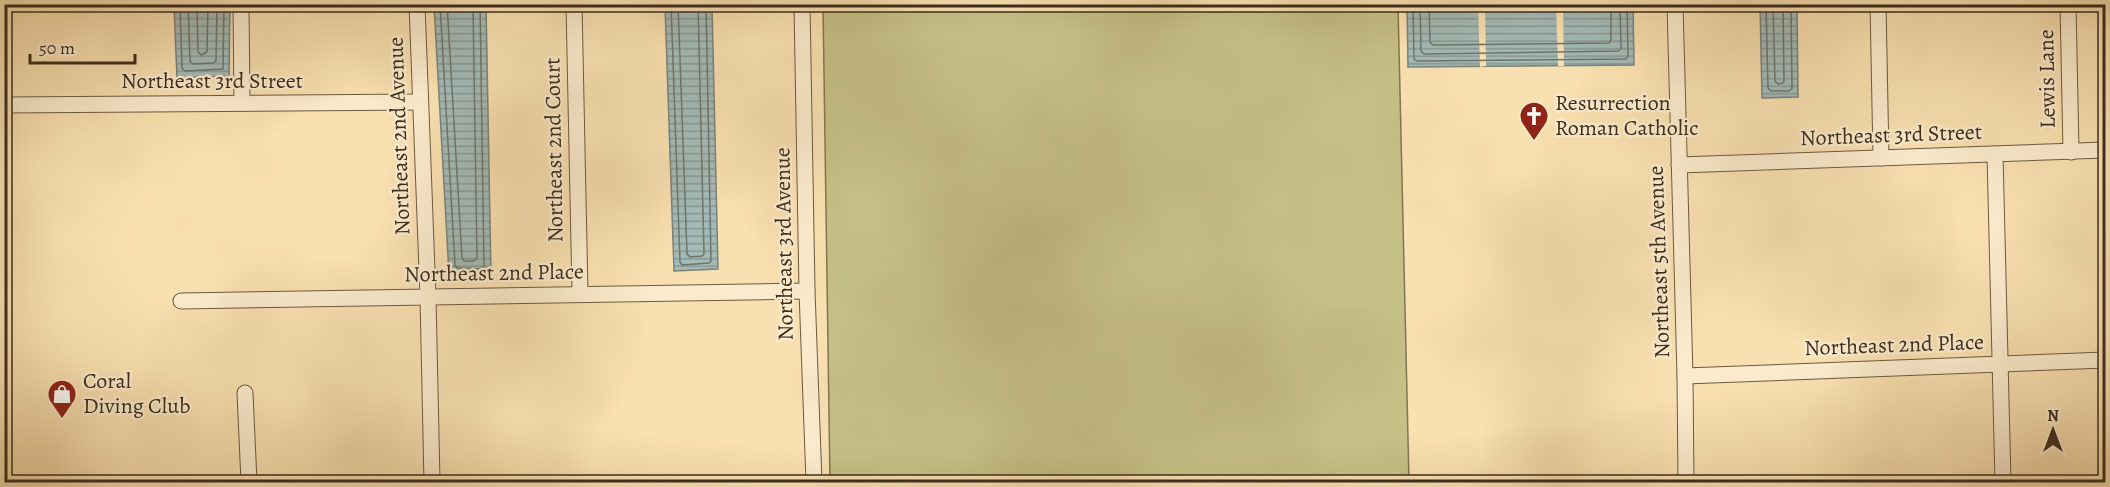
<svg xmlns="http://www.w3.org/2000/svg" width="2110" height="487" font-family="Alegreya,serif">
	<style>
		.grass { fill: #c5c086; stroke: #807652; stroke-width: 1.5 }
		.water { fill: url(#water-rules); stroke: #7a827a; stroke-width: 1.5 }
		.pier { fill: #f9e0b0 }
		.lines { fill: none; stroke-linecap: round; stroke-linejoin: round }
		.shore { stroke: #70746b; stroke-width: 1.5 }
		.minor-casing { stroke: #6b5a43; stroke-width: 17 }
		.minor { stroke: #fbebcc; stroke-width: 15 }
		.labels { text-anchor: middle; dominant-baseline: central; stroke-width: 4.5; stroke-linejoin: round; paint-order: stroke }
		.street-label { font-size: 22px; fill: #3c2d1f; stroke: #fbebcc }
		.poi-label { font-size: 22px; fill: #3c2d1f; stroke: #fbebcc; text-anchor: start }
	</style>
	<defs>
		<pattern id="water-rules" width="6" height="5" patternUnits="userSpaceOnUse" patternTransform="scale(1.5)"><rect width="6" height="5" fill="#a3bab7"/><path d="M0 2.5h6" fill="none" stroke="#869894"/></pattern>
	</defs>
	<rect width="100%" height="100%" fill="#f9e0b0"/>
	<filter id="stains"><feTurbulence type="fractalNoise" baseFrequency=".00333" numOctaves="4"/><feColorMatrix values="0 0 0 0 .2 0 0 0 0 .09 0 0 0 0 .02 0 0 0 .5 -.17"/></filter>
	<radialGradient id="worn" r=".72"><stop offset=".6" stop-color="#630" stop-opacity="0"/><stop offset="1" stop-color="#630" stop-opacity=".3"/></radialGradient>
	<!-- grass -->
	<path class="grass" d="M 823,5 L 1398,5 L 1409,482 L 830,482 Z"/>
	<!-- water -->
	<g class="water">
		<path d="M 174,5 L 230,5 L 229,76 L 177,78 Z"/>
		<path d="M 434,5 L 486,5 L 491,276 L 449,274 Z"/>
		<path d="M 665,5 L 712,5 L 718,269 L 674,271 Z"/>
		<path d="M 1407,5 L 1633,5 L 1634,65 L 1408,67 Z"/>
		<path d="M 1760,5 L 1797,5 L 1798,97 L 1762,98 Z"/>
	</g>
	<!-- pier -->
	<g class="pier">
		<path d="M 1478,5 L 1485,5 L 1486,66 L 1480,67 Z"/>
		<path d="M 1556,5 L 1563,5 L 1564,66 L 1558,66 Z"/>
	</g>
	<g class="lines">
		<!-- shore -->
		<g class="shore">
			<path d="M 180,4 L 182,68 L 185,71 L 223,69 L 224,4"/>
			<path d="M 188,4 L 190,61 L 193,64 L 213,63 L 216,61 L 217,4"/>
			<path d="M 197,4 L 198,52 L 201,55 L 207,52 L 208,4"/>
			<path d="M 440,4 L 455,265 L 457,268 L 482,269 L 484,266 L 480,4"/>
			<path d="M 447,4 L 462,258 L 464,261 L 474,261 L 477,258 L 473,4"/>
			<path d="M 671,4 L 680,262 L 682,265 L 709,263 L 711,261 L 706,4"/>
			<path d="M 678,4 L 687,254 L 690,257 L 702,256 L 704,254 L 698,4"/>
			<path d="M 1413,4 L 1414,59 L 1417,61 L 1626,59 L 1628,56 L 1627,4"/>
			<path d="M 1420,4 L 1421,51 L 1424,54 L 1618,51 L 1621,49 L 1620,4"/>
			<path d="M 1429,4 L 1430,42 L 1433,45 L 1609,43 L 1611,40 L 1611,4"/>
			<path d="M 1766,4 L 1768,88 L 1771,91 L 1789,91 L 1792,89 L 1791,4"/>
			<path d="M 1773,4 L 1775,81 L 1778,84 L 1783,83 L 1784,81 L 1783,4"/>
		</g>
		<!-- minor casing -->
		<g class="minor-casing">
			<g id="minor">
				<path d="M 241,4 L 242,103"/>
				<path d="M 417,4 L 428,297 L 432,482"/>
				<path d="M 574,4 L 580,294"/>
				<path d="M 802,4 L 807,291 L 814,482"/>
				<path d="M 1675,4 L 1685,376 L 1686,482"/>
				<path d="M 1878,4 L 1881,158"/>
				<path d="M 2068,4 L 2071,152"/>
				<path d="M 4,105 L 420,102"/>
				<path d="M 1995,154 L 2003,482"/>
				<path d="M 1679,165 L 2106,150"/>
				<path d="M 181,301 L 807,291"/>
				<path d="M 1685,376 L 2106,360"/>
				<path d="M 245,393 L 249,482"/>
			</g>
		</g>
		<!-- minor -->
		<use href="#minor" class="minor"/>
	</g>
	<!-- icons -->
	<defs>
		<g id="church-pin" transform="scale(1.5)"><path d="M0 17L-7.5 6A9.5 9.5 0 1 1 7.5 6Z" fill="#8f2418" stroke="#fbebcc"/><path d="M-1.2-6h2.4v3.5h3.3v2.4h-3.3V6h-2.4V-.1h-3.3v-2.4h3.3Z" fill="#fff"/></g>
		<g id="shop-pin" transform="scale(1.5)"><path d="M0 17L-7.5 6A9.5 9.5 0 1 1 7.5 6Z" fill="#8f2418" stroke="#fbebcc"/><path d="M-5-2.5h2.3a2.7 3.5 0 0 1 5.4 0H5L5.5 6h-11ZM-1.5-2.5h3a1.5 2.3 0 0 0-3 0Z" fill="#fff"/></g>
	</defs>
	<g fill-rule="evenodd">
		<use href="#church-pin" x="1534" y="116"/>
		<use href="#shop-pin" x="62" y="394"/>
	</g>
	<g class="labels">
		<!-- street labels -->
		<g class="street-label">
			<text transform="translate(2047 79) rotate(-91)">Lewis Lane</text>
			<text x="212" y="81">Northeast 3rd Street</text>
			<text transform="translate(1891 135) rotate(-2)">Northeast 3rd Street</text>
			<text transform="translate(399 136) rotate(-92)">Northeast 2nd Avenue</text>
			<text transform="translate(554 150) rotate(-91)">Northeast 2nd Court</text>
			<text transform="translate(784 244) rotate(-91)">Northeast 3rd Avenue</text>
			<text transform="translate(1659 262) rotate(-92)">Northeast 5th Avenue</text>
			<text transform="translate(494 273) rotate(-1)">Northeast 2nd Place</text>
			<text transform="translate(1894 345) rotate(-2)">Northeast 2nd Place</text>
		</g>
		<!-- poi labels -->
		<g class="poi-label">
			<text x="1555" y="103">Resurrection<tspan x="1555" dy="25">Roman Catholic</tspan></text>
			<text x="83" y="381">Coral<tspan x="83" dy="25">Diving Club</tspan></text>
		</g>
	</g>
	<!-- margin -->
	<rect width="2110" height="487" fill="none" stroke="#f9e0b0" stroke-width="24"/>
	<rect x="6" y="6" width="2098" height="475" fill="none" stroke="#3c2d1f" stroke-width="3"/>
	<rect x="12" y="12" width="2086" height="463" fill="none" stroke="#3c2d1f" stroke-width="1.5"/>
	<!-- north arrow -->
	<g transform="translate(2053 430)" stroke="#fbebcc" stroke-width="4.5" paint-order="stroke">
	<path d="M0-4.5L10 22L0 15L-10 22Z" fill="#3c2d1f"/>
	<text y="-9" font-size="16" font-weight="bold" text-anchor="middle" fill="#3c2d1f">N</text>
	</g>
	<!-- scale -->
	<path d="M30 54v9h105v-9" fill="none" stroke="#3c2d1f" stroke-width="3"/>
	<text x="39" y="54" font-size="18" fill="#3c2d1f" stroke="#fbebcc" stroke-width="4.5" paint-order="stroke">50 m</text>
	<rect width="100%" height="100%" filter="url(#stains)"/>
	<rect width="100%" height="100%" fill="url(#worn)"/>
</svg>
